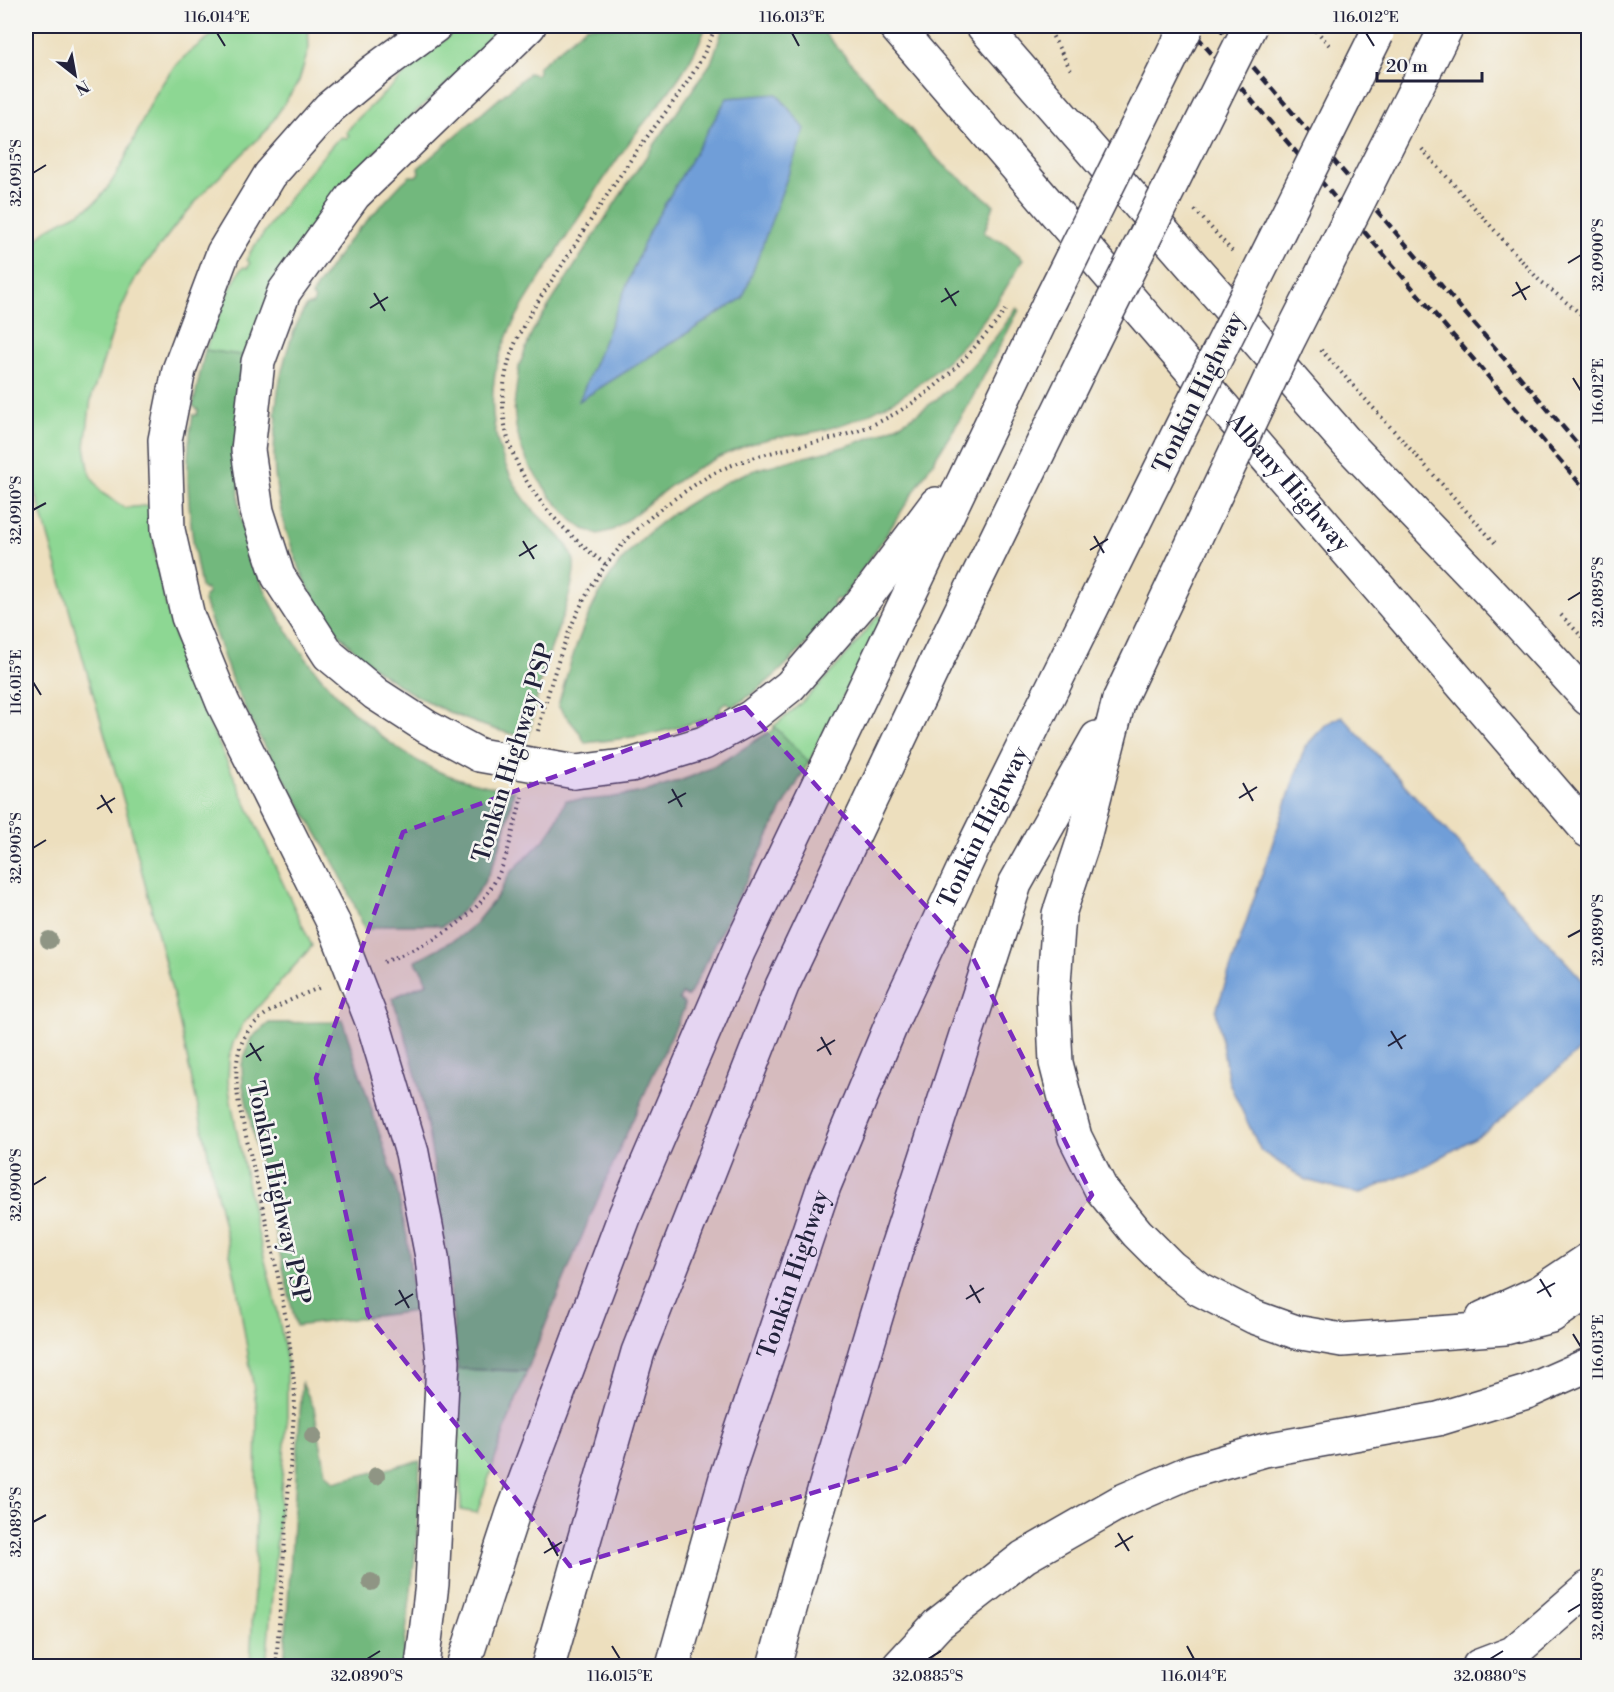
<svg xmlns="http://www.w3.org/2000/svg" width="1614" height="1692" font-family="'Libre Bodoni',serif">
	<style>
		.green { fill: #8dd793; stroke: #587c67; stroke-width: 1.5 }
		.forest { fill: #72b87d; stroke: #4a6d5c; stroke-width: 1.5 }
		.water { fill: #6f9ed8; stroke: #48608a; stroke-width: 1.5 }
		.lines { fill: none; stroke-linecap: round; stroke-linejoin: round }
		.minor-casing { stroke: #403e4f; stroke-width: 36 }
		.highway-casing { stroke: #403e4f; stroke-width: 36 }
		.path { stroke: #403e4f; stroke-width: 4; stroke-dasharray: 1.5 4.5; stroke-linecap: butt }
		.minor { stroke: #fff; stroke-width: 33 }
		.highway { stroke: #fff; stroke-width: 33 }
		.rail { stroke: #22223b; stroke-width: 4.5; stroke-dasharray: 9 4.5; stroke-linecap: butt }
		.highway-bridge-casing { stroke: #403e4f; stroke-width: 36; stroke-linecap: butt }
		.highway-bridge { stroke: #fff; stroke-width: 33 }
		.tree { fill: #8f9584 }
		.marked { fill: #7b2cbf; fill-opacity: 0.2; stroke: #7b2cbf; stroke-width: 4.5; stroke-dasharray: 12 8; stroke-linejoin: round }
		.ticks { fill: none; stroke: #22223b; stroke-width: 2 }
		.labels { text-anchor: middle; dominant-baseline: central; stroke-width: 5; stroke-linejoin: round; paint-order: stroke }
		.street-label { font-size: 24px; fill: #22223b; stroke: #f6f6f2 }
		.neatline { fill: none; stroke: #22223b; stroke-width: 2 }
		.ticks-label { font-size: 15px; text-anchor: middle; fill: #22223b }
	</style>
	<rect width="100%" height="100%" fill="#f6f6f2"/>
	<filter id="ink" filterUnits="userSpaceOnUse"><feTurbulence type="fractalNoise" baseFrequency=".0167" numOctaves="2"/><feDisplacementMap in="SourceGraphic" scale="12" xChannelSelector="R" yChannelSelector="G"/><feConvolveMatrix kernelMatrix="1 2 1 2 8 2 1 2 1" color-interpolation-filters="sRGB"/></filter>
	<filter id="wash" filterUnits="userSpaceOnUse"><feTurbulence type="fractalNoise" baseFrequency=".008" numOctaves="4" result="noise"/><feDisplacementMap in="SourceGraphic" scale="24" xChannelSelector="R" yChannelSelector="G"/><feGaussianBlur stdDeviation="1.35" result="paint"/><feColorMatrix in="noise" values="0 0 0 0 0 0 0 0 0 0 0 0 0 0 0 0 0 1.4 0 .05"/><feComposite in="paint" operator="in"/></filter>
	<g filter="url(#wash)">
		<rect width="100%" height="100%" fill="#eddfbe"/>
		<!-- green -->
		<g class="green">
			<path d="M 224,26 L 308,26 L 309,48 L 299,81 L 267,130 L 206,190 L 175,226 L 136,277 L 117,318 L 91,399 L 85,446 L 90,475 L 102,493 L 125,508 L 152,505 L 155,554 L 166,605 L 177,644 L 204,712 L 312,946 L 243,1024 L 233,1043 L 229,1058 L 228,1081 L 231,1102 L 254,1217 L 277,1308 L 287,1362 L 287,1420 L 266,1666 L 250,1666 L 255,1569 L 257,1409 L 236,1281 L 174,998 L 126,809 L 31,476 L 26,449 L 26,258 C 31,250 36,238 44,232 C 62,218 88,213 102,195 C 134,156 143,101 178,63 C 191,49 209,38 224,26 Z"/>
			<path d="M 461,26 L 510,26 L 408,119 L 374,153 L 247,356 L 205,350 L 228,293 L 241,269 L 244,267 L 247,268 L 250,264 L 247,259 L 251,251 L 301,182 L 335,142 L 342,137 L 346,139 L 349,135 L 346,133 C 354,120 368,110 378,99 C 405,74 433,49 461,26 Z"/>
			<path d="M 878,615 L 884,618 L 809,762 L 774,726 C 815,694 847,657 878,615 Z"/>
			<path d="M 457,1369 L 527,1371 L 505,1429 L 477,1513 L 461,1510 Z"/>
		</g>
		<!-- forest -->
		<g class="forest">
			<path d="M 587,26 L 706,26 C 692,67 661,101 634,136 C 607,172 583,211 559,249 C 534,289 504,327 495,374 C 486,423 502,476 536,513 C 548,526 571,543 574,562 C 577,586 551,646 543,671 C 537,693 534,716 528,738 C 448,720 362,677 318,605 C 306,585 297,564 290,542 C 276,502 270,459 277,417 L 275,414 C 279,378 288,337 306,306 L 313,304 L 315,299 L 312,296 L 316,288 L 348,241 L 402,183 L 410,176 L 416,176 L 419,173 L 418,168 L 425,162 L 529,73 L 535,75 L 539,72 L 538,67 Z"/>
			<path d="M 724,26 L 816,26 L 820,28 L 939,161 L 994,205 L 984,233 L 1006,244 L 1023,259 C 979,340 918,404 827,429 C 809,434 791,435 773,438 C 752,442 729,452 709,462 C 673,479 646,508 613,530 L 598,534 L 584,529 L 572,520 L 551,497 L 530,467 L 521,447 L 516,427 L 514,406 L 519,367 L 532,332 L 630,180 L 711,63 Z"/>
			<path d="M 1017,308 L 1019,310 L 964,413 L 885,537 L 842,599 L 836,599 L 833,603 L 835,608 C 807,646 774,682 732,707 L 726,702 L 721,706 L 720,713 C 677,732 631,738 585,743 L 580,733 L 558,706 C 583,615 607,551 694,500 C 714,488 733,477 755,470 C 804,455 856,449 902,423 C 951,395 985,354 1017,308 Z"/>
			<path d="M 205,350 L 247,356 C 245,389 243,422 242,455 C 241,470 238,486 239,501 C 249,605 342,726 435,770 C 460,781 487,786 514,791 C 503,842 490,898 441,927 L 436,925 L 389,925 L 365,930 L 347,888 L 327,850 L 257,733 L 231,678 L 204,601 L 205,596 L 208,594 L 206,589 L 204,590 L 201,587 C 190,533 182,471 193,415 L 197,415 L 198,410 L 193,406 Z"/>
			<path d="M 774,726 L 809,762 L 781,811 L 690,994 L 687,997 L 682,994 L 679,1000 L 684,1003 L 684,1009 C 627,1128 575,1249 527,1371 L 457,1369 C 451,1292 444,1215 429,1138 C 420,1090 410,1044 392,998 L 427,983 L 422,971 L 415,961 L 461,936 L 474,925 L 498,895 L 510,873 L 544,840 L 554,826 L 566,800 C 622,801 683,786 730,757 C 745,748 758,738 773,730 Z"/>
			<path d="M 342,1019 L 395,1181 L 407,1237 L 415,1311 L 296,1326 L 252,1129 L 243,1086 L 242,1064 L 251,1038 L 269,1023 L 335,1022 Z"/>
			<path d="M 302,1383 L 314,1408 L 326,1473 L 334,1482 L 420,1461 L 417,1539 L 402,1666 L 284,1666 Z"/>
		</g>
		<!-- water -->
		<g class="water">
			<path d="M 777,94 L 805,129 L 743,298 L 579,401 L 649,231 L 727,98 Z"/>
			<path d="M 1342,716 L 1588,986 L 1588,1043 L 1487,1131 L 1424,1167 L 1359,1194 L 1306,1180 L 1261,1151 L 1229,1083 L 1216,1011 L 1305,747 L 1326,724 Z"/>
		</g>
	</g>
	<g filter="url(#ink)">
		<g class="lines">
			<!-- minor casing -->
			<g class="minor-casing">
				<path id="minor" d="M 1479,1666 L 1513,1653 L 1588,1588"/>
			</g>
			<!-- highway casing -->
			<g class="highway-casing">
				<g id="highway">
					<path id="s1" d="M 895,26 L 1588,831"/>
					<path d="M 983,26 L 1346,442 L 1506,609 L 1588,699"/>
					<path d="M 1423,74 L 1447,26"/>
					<path d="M 1119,700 L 1083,842 L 1059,914 L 1053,997 L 1056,1063 L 1075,1137 L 1101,1189 L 1137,1233 L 1170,1266 L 1199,1289 L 1254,1317 L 1296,1332 L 1342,1340 L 1505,1328 L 1551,1316 L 1588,1291"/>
					<path d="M 479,755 L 427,727 L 376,694 L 329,655 L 278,576 L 257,511 L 248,450 L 258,362 L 284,292 L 354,195 L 529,26"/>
					<path d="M 575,772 L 631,765 L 704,743 L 751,717 L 790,686 L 860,605 L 936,504"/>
					<path d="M 334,924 L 223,703 L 188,617 L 168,530 L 165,440 L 179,370 L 223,253 L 270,175 L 329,108 L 375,70 L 435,26"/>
					<path d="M 375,1029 L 412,1153 L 432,1257 L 443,1362 L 432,1584 L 422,1666"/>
					<path d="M 1483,1318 L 1540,1292 L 1588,1260"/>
					<path d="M 463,1666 L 513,1513 L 625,1215 L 739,950 L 1049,303"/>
					<path d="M 548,1666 L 638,1352 L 782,986 L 935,664 L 1090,347"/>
					<path id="s2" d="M 673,1666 L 727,1474 L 824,1186 L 896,1013 L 975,844 L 1172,446"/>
					<path d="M 774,1666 L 809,1541 L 895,1253 L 1015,884 L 1097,738"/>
					<path d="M 899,1666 L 938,1624 L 1024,1557 L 1120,1502 L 1192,1471 L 1265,1450 L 1438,1419 L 1527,1392 L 1588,1365"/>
				</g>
			</g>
			<!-- path -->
			<g class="path">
				<path d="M 1047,26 L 1072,72"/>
				<path d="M 1312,26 L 1331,47"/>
				<path d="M 1422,149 L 1538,279 L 1588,320"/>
				<path d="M 1195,210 L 1232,251"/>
				<path d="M 1321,350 L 1495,543"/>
				<path d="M 605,564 C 541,515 484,446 509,361 C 519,325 544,293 564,262 C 591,220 617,178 647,137 C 672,103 703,67 715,26"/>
				<path d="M 1561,615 L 1588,643"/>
				<path d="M 538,731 C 563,636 585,566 667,504 C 686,491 704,477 725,468 C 760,453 797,447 834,438 C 893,423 941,388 979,342 C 988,332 998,322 1005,310"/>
				<path d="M 384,962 C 439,940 486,916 506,856 C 512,836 517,816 522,797"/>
				<path d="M 276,1666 L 295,1398 C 289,1300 260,1201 239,1105 C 227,1028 256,1014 321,987"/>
			</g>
			<!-- minor -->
			<use href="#minor" class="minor"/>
			<!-- highway -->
			<use href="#highway" class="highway"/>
			<!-- rail -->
			<g class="rail">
				<path d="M 1188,26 L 1588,493"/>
				<path d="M 1218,26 L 1588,456"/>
			</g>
			<!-- highway-bridge casing -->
			<g class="highway-bridge-casing">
				<g id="highway-bridge">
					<path d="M 1049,303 L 1187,26"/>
					<path d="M 1090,347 L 1250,26"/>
					<path d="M 1172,446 L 1377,34"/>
					<path d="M 1119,700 L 1287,343 L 1423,74"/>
					<path d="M 479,755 L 575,772"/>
					<path d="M 334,924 L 375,1029"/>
				</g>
			</g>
			<!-- highway-bridge -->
			<use href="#highway-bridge" class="highway-bridge"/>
		</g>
		<!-- trees -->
		<g class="tree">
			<circle cx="49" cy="940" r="9"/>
			<circle cx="313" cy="1436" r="9"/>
			<circle cx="376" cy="1476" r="9"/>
			<circle cx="371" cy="1582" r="9"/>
		</g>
	</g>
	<!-- marked area -->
	<path class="marked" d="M 745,707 L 973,958 L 1092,1195 L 902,1466 L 570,1566 L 368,1315 L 316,1078 L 403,832 Z"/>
	<!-- ticks -->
	<path class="ticks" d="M 217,33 L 225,46M 792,33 L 799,46M 1366,33 L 1374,46M 33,173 L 46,165M 1568,263 L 1581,255M 1516,282 L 1526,300M 945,288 L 956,306M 374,293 L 385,311M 1512,296 L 1530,286M 941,302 L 959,291M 370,308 L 388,297M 1573,378 L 1581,391M 33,510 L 46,503M 1094,536 L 1104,553M 523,541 L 534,559M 1090,550 L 1108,539M 519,556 L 537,545M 1568,600 L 1581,592M 33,682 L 41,695M 1243,783 L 1253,801M 672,789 L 682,807M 101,795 L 112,813M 1239,798 L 1257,787M 668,803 L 686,793M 97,809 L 115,798M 33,848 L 46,840M 1568,937 L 1581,930M 1391,1031 L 1402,1049M 821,1037 L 831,1055M 250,1043 L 261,1061M 1388,1046 L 1406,1035M 817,1051 L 835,1040M 246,1057 L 264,1046M 33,1185 L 46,1177M 1540,1279 L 1551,1297M 970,1285 L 980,1303M 399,1290 L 409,1308M 1537,1293 L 1555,1283M 966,1299 L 984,1288M 395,1305 L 413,1294M 1573,1334 L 1581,1347M 33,1522 L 46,1515M 1118,1533 L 1129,1551M 548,1538 L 558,1556M 1115,1547 L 1133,1536M 544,1553 L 562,1542M 1568,1612 L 1581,1604M 612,1646 L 620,1659M 1187,1646 L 1194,1659M 367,1659 L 380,1651M 928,1659 L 941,1651M 1490,1659 L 1503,1651"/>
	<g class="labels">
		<!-- street labels -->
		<g class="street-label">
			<text transform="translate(1199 393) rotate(-64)">Tonkin Highway</text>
			<text stroke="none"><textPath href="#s1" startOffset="603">Albany Highway</textPath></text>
			<text transform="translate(514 753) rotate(-73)">Tonkin Highway PSP</text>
			<text stroke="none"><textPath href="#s2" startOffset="896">Tonkin Highway</textPath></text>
			<text transform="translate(278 1193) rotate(78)">Tonkin Highway PSP</text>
			<text stroke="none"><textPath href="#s2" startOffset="410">Tonkin Highway</textPath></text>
		</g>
	</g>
	<!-- margin -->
	<rect width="1614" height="1692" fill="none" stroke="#f6f6f2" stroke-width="66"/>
	<!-- north arrow -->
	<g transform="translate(75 75) rotate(149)" stroke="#f6f6f2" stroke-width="4.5" paint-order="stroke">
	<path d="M0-4.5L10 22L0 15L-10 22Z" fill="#22223b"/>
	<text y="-9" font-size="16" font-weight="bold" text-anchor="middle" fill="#22223b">N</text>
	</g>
	<!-- scale -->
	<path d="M1377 72v9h105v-9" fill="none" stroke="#22223b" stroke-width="3"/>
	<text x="1386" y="72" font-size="18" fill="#22223b" stroke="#f6f6f2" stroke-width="4.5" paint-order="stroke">20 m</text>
	<rect x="33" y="33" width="1548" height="1626" class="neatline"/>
	<g class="ticks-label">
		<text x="217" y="22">116.014°E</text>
		<text x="792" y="22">116.013°E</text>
		<text x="1366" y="22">116.012°E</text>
		<text transform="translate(16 173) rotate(-90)" y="5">32.0915°S</text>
		<text transform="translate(1598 255) rotate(-90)" y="5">32.0900°S</text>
		<text transform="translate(1598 391) rotate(-90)" y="5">116.012°E</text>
		<text transform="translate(16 510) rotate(-90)" y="5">32.0910°S</text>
		<text transform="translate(1598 592) rotate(-90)" y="5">32.0895°S</text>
		<text transform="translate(16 682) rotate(-90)" y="5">116.015°E</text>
		<text transform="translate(16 848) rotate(-90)" y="5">32.0905°S</text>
		<text transform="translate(1598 930) rotate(-90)" y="5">32.0890°S</text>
		<text transform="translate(16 1185) rotate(-90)" y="5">32.0900°S</text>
		<text transform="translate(1598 1347) rotate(-90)" y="5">116.013°E</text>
		<text transform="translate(16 1522) rotate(-90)" y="5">32.0895°S</text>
		<text transform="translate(1598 1604) rotate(-90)" y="5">32.0880°S</text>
		<text x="367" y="1681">32.0890°S</text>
		<text x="620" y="1681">116.015°E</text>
		<text x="928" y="1681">32.0885°S</text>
		<text x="1194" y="1681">116.014°E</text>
		<text x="1490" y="1681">32.0880°S</text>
	</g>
</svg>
